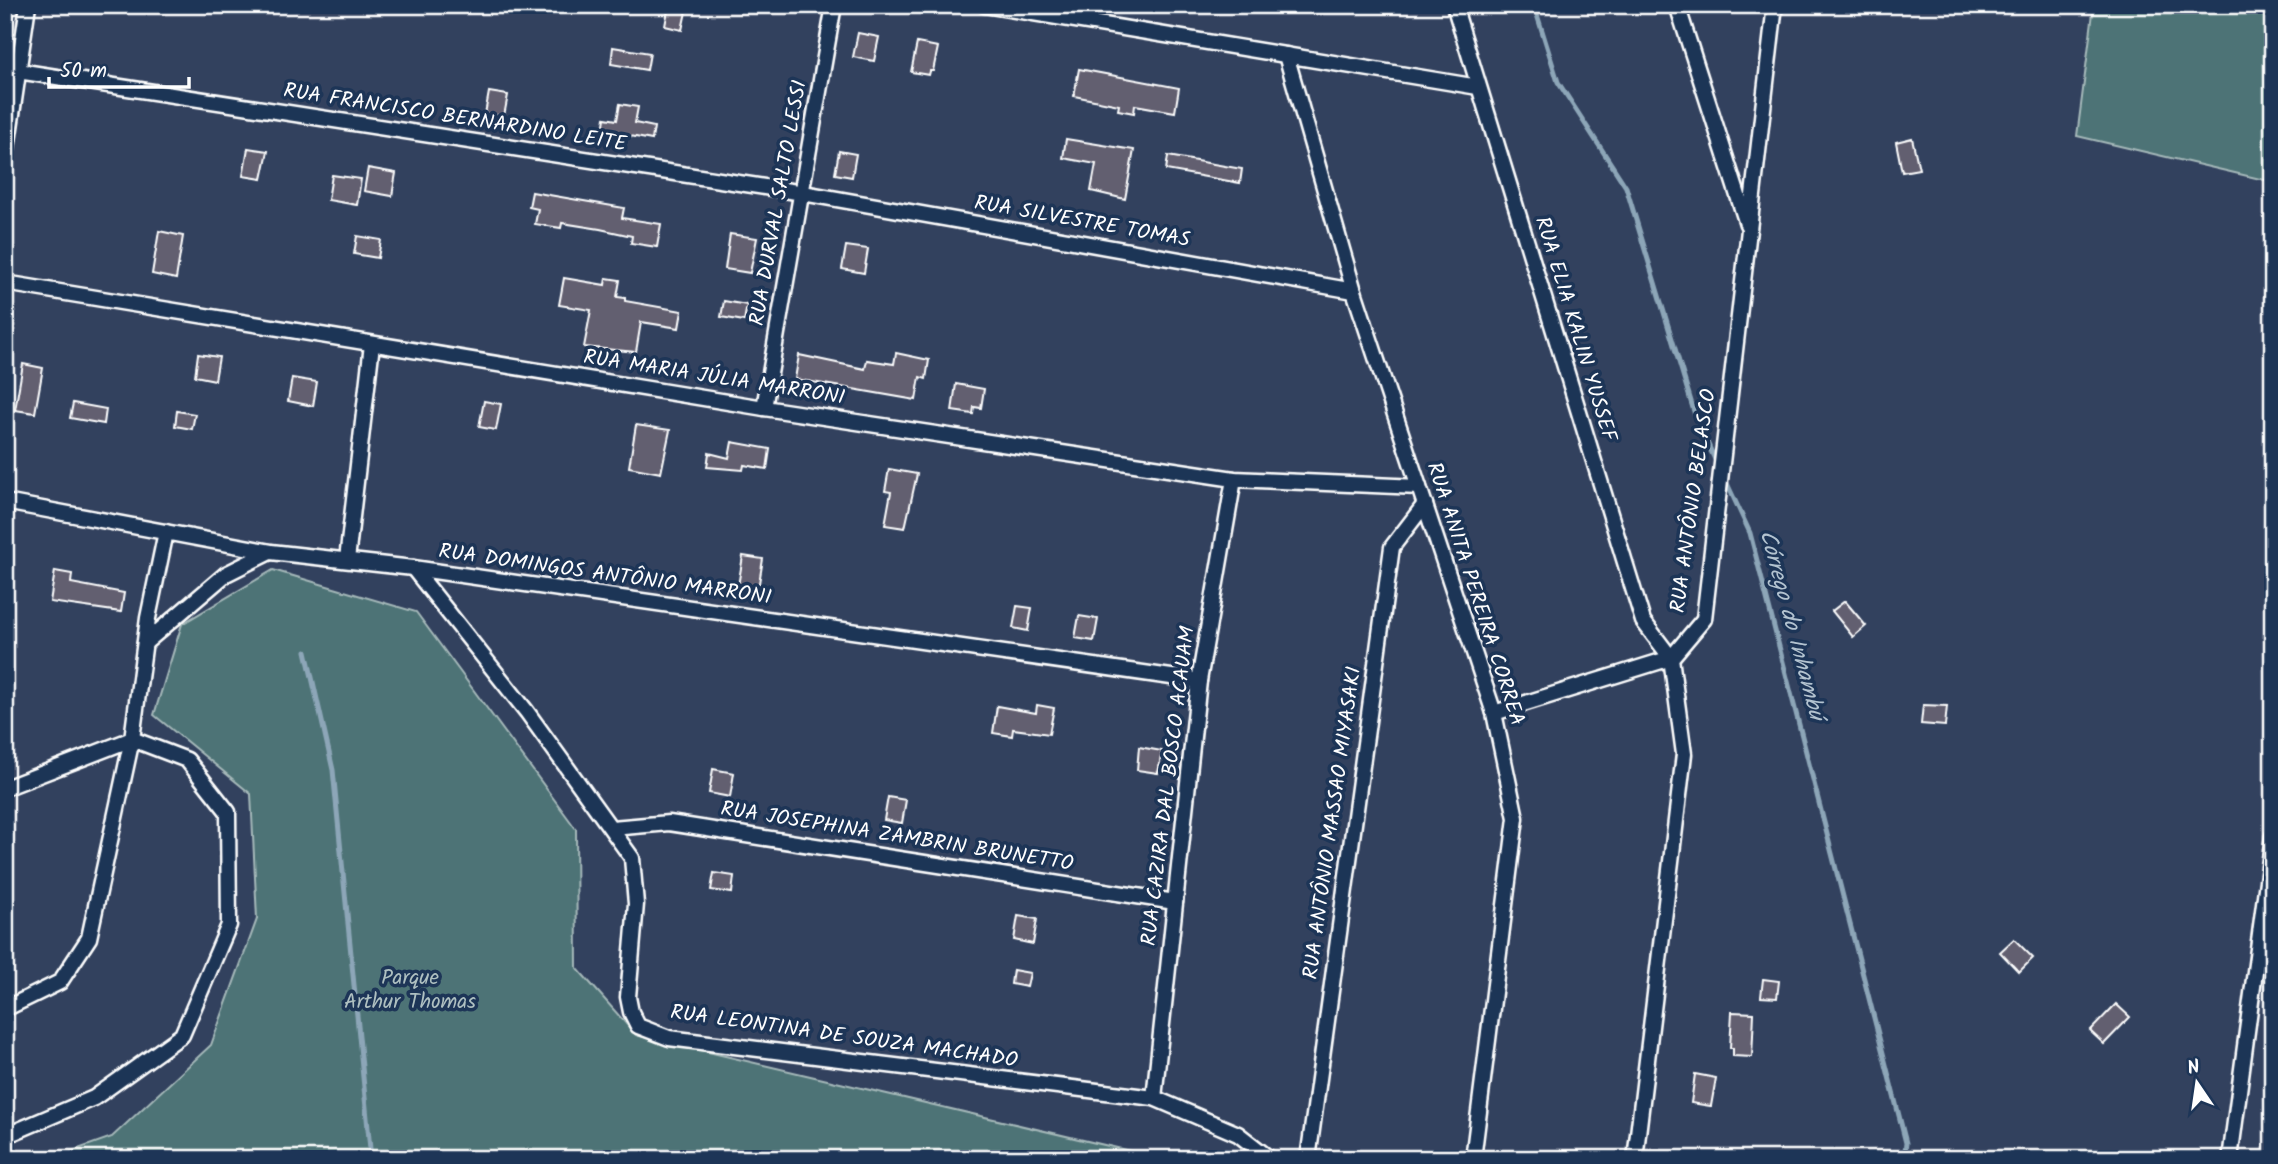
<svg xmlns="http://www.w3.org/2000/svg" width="2278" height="1164" font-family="Kalam,sans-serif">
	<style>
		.green { fill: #4d7376; stroke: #a6b9ba; stroke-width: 2 }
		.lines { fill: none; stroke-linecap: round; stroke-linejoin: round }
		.stream { stroke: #8da6b8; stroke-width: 5 }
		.building { fill: #625e70; stroke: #fff; stroke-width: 2 }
		.street-casing { stroke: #fff; stroke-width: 19 }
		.street { stroke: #1d3557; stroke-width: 14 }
		.labels { text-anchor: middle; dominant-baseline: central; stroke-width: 7; stroke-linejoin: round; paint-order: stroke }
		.street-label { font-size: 21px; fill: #fff; stroke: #1d3557 }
		.park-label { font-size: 21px; fill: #afc0c1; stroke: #1d3557 }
		.water-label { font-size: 23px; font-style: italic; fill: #b3c3d0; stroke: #1d3557 }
	</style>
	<rect width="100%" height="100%" fill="#32415e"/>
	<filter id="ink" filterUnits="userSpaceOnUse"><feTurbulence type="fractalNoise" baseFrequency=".0143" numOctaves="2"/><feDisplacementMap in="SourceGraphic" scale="14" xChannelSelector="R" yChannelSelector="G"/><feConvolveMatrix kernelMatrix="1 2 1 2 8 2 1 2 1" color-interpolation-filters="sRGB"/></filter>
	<g filter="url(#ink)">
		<!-- green -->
		<g class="green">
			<path d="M 2094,5 L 2273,5 L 2273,182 L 2077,136 Z"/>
			<path d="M 273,570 L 416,612 L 576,829 L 577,968 L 636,1035 L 1134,1152 L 1141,1159 L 50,1159 L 112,1137 L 211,1045 L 257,919 L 251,794 L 154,715 L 182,624 Z"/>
		</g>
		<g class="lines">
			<!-- stream -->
			<g class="stream">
				<path d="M 1534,5 L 1558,82 L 1626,187 L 1696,418 L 1717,464"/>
				<path d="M 1725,479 L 1750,533 L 1906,1143 L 1904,1159"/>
				<path d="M 306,651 L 333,770 L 371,1159"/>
			</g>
		</g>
		<!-- building -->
		<g class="building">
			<path d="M 669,5 L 687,7 L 682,30 L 665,26 Z"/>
			<path d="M 858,33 L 879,37 L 874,61 L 853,57 Z"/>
			<path d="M 917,43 L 938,47 L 933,71 L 930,71 L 929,75 L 911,72 Z"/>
			<path d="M 613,47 L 650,53 L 647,70 L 611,64 Z"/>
			<path d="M 1079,69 L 1179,88 L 1175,112 L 1135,105 L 1134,113 L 1118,110 L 1119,105 L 1074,96 Z"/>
			<path d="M 489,92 L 508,95 L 504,116 L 485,114 Z"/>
			<path d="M 620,104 L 638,107 L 635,123 L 654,127 L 652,140 L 603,131 L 605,118 L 617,120 Z"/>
			<path d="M 1912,138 L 1919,169 L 1902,172 L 1896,142 Z"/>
			<path d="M 1066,139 L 1134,150 L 1125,199 L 1091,191 L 1096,164 L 1063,158 Z"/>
			<path d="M 248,148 L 268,151 L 262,179 L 243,176 Z"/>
			<path d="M 839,151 L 856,154 L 852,177 L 835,174 Z"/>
			<path d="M 1168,156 L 1242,169 L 1240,183 L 1166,170 Z"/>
			<path d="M 368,168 L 396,173 L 392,196 L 364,191 Z"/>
			<path d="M 332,175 L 361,179 L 357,205 L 328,200 Z"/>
			<path d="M 532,192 L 624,208 L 622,218 L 661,224 L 657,247 L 631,243 L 632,236 L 600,229 L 562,223 L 561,228 L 535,224 L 538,209 L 529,207 Z"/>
			<path d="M 159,231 L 183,236 L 176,279 L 152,274 Z"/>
			<path d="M 730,234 L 757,238 L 750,273 L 725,269 Z"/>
			<path d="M 357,236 L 381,240 L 378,258 L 354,254 Z"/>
			<path d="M 846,246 L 868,249 L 864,273 L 842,269 Z"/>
			<path d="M 564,278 L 605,285 L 606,278 L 620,280 L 617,297 L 625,298 L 625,301 L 682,311 L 679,328 L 641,322 L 636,352 L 584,347 L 591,310 L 559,305 Z"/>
			<path d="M 724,301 L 747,305 L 744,321 L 721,317 Z"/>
			<path d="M 896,353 L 929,360 L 926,379 L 920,377 L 916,400 L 795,379 L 799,355 L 865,369 L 867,360 L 894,364 Z"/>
			<path d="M 198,354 L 219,357 L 215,380 L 195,376 Z"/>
			<path d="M 23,364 L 43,368 L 35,413 L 15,410 Z"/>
			<path d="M 292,378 L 317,382 L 313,406 L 288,401 Z"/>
			<path d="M 956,384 L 984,389 L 981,408 L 974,407 L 973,414 L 952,411 Z"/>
			<path d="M 484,401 L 501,404 L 496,430 L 479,427 Z"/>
			<path d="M 73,403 L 106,409 L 104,424 L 70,418 Z"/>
			<path d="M 177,411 L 195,414 L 192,429 L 175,426 Z"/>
			<path d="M 636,425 L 670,430 L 661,473 L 629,467 Z"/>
			<path d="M 732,442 L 770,449 L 767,469 L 744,465 L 743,470 L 707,467 L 709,453 L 729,458 Z"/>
			<path d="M 889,469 L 917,474 L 905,528 L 885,525 L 891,492 L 885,491 Z"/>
			<path d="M 743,556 L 763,559 L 758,589 L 738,586 Z"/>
			<path d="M 55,571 L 72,574 L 71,583 L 124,593 L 121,612 L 50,602 Z"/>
			<path d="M 1845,601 L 1866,626 L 1853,637 L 1832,611 Z"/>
			<path d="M 1017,606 L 1032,608 L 1028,631 L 1013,628 Z"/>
			<path d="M 1079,616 L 1098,619 L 1094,641 L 1075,638 Z"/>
			<path d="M 1037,705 L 1054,708 L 1049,734 L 1013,729 L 1012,736 L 993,733 L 997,706 L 1036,713 Z"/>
			<path d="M 1923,705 L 1947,706 L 1945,726 L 1921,724 Z"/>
			<path d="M 1139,747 L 1162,751 L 1158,773 L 1137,770 Z"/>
			<path d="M 713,769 L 734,773 L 730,797 L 709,793 Z"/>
			<path d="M 888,797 L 906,800 L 902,823 L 884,820 Z"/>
			<path d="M 714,873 L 734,876 L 732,893 L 711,890 Z"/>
			<path d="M 1018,916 L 1037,919 L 1033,944 L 1014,940 Z"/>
			<path d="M 2014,939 L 2033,958 L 2019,972 L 2000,952 Z"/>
			<path d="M 1013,970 L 1030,973 L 1027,987 L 1011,984 Z"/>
			<path d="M 1763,979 L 1779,981 L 1777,998 L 1761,997 Z"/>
			<path d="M 2116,1004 L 2130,1017 L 2104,1044 L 2090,1031 Z"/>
			<path d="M 1732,1012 L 1754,1013 L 1752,1057 L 1733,1056 L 1733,1048 L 1730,1048 Z"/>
			<path d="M 1695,1074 L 1716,1078 L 1711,1106 L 1691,1103 Z"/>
		</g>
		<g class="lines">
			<!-- street casing -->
			<g class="street-casing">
				<g id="street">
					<path d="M 984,5 L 1478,87"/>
					<path d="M 1454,5 L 1643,621 L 1671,658 L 1494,713"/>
					<path d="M 1677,5 L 1747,224"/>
					<path d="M 1286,55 L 1354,291 L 1494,713 L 1516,818 L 1473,1159"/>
					<path d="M 18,71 L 803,193 L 1354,291"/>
					<path d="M 5,162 L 28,5"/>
					<path d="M 5,283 L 764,408 L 1234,479 L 1419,487"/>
					<path d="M 764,408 L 834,5"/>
					<path d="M 5,502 L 271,552 L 413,568 L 1199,681"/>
					<path d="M 347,560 L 372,344"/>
					<path d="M 413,568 L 527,712 L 632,858 L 636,904 L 628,997 L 631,1012 L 638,1026 L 669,1038 L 1154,1098 L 1238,1134 L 1270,1159"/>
					<path d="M 145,643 L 226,574 L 270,552"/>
					<path d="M 5,788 L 132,739"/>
					<path d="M 612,828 L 669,823 L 1175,902"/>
					<path d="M 5,1009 L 60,982 L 89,938 L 132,739 L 148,618 L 166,532"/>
					<path d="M 1154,1098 L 1199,681 L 1234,479"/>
					<path d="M 5,1136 L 94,1098 L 182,1035 L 229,925 L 228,812 L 187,760 L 132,739"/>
					<path d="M 1308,1159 L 1392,547 L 1425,504"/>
					<path d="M 1635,1159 L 1684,754 L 1671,658 L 1704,619 L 1775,5"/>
					<path d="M 2230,1159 L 2273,836"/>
				</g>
			</g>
			<!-- street -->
			<use href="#street" class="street"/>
		</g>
	</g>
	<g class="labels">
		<!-- street labels -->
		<g class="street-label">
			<text transform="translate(455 118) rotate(9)">RUA FRANCISCO BERNARDINO LEITE</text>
			<text transform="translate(779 203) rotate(-80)">RUA DURVAL SALTO LESSI</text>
			<text transform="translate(1082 222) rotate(10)">RUA SILVESTRE TOMAS</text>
			<text transform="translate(1575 329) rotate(73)">RUA ELIA KALIN YUSSEF</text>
			<text transform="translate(714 378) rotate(9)">RUA MARIA JÚLIA MARRONI</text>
			<text transform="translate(1694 501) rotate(-82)">RUA ANTÔNIO BELASCO</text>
			<text transform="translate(605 575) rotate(8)">RUA DOMINGOS ANTÔNIO MARRONI</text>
			<text transform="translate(1475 594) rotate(72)">RUA ANITA PEREIRA CORREA</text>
			<text transform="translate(1169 786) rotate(-83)">RUA CAZIRA DAL BOSCO ACAUAM</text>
			<text transform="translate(1333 823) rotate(-82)">RUA ANTÔNIO MASSAO MIYASAKI</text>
			<text transform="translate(897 837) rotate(9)">RUA JOSEPHINA ZAMBRIN BRUNETTO</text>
			<text transform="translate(844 1037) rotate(8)">RUA LEONTINA DE SOUZA MACHADO</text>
		</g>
		<!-- park labels -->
		<g class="park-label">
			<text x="410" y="978">Parque<tspan x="410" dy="24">Arthur Thomas</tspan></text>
		</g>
		<!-- water labels -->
		<g class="water-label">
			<text transform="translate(1791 625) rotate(75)">Córrego do Inhambú</text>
		</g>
	</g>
	<!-- margin -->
	<rect width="2278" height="1164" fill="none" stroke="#1d3557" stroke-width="28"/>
	<rect x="14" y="14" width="2250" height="1136" fill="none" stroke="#fff" stroke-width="2.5" filter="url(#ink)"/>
	<!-- north arrow -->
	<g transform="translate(2197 1083) rotate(347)" stroke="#1d3557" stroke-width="5" paint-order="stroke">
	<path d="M0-5L12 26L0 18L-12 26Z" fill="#ffffff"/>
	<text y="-10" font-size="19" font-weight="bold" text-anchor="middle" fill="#ffffff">N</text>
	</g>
	<!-- scale -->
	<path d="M49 77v10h140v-10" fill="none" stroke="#ffffff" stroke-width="3.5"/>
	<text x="60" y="77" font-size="21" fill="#ffffff" stroke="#1d3557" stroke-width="5" paint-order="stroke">50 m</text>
</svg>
